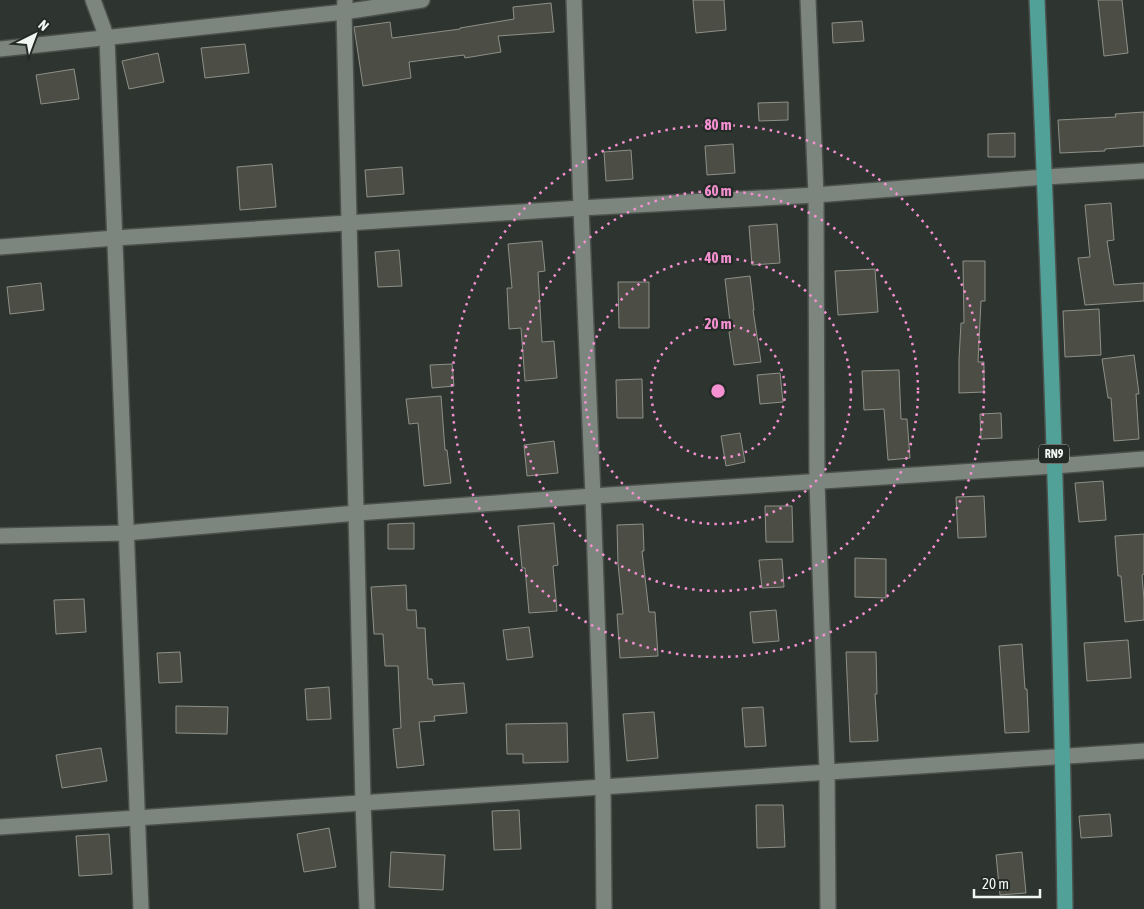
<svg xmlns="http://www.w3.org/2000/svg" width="1144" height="909" font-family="'Asap Condensed',sans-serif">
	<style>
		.building { fill: #4c4e46; stroke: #8e9087 }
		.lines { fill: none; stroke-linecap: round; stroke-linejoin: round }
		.street-casing { stroke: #4b504c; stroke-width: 18 }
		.primary-casing { stroke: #4b504c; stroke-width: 18 }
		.street { stroke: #7d857f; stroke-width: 15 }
		.primary { stroke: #51a198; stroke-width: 15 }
		.ring { fill: none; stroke: #f590d1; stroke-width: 2.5; stroke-dasharray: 2.5 5 }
		.labels { text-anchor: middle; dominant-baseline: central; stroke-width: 4.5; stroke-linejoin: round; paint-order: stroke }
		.shield { fill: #242b26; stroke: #b4b9b5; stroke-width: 1 }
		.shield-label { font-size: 12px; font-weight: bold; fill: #f1f6f2 }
		.centre { fill: #f590d1; stroke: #242b26; stroke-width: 2.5 }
		.ring-label { font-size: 15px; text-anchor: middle; font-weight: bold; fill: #f590d1; stroke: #242b26; stroke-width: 4.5; stroke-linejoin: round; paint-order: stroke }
	</style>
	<rect width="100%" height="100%" fill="#2e3530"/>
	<!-- building -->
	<g class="building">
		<path d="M 693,0 L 724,0 L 726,30 L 696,33 Z"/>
		<path d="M 1098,0 L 1122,0 L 1128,53 L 1104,56 Z"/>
		<path d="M 551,3 L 554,32 L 498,36 L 501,52 L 465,58 L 464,55 L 409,62 L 411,78 L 363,86 L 354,27 L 390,22 L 392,38 L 460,29 L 460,28 L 514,19 L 513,7 Z"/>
		<path d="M 862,21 L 864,41 L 833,43 L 832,23 Z"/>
		<path d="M 245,44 L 249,73 L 205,78 L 201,48 Z"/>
		<path d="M 158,53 L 164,82 L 129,89 L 122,61 Z"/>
		<path d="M 74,69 L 79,99 L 41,104 L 36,75 Z"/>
		<path d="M 788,102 L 788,120 L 759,121 L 758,103 Z"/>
		<path d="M 1144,112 L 1144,146 L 1105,149 L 1105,151 L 1060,153 L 1058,120 L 1116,117 L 1115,114 Z"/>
		<path d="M 1015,133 L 1015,157 L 988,157 L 988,134 Z"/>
		<path d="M 733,144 L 735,173 L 707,175 L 705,146 Z"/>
		<path d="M 631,150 L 633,179 L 606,181 L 604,152 Z"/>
		<path d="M 272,164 L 276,207 L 240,210 L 237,167 Z"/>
		<path d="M 402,167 L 404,194 L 367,197 L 365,170 Z"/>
		<path d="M 1111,203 L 1114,240 L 1107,241 L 1114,285 L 1144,283 L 1144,301 L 1085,305 L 1078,258 L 1090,257 L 1085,205 Z"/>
		<path d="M 777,224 L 780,263 L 752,265 L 749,226 Z"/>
		<path d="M 542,241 L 545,271 L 538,272 L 542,342 L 554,341 L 557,378 L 525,381 L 521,328 L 509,329 L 507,288 L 512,288 L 508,244 Z"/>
		<path d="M 399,250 L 402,286 L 378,287 L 375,252 Z"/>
		<path d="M 963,261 L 985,261 L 985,301 L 981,301 L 978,362 L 984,362 L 984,392 L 959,393 L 959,359 L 961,323 L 964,323 Z"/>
		<path d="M 875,269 L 878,312 L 838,315 L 835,271 Z"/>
		<path d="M 750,276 L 754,310 L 753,310 L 761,362 L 734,365 L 729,332 L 731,331 L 725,279 Z"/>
		<path d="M 618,282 L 649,282 L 649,328 L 619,328 Z"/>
		<path d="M 41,283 L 44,310 L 10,314 L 7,287 Z"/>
		<path d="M 1099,309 L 1101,355 L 1065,357 L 1063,311 Z"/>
		<path d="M 1134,355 L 1139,394 L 1136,394 L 1139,439 L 1114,441 L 1111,398 L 1108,398 L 1102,359 Z"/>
		<path d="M 452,364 L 454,386 L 432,388 L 430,365 Z"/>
		<path d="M 899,370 L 901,419 L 907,419 L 910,458 L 888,460 L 884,409 L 864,410 L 862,371 Z"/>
		<path d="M 780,373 L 783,402 L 760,404 L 757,375 Z"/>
		<path d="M 642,379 L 643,418 L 617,418 L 616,380 Z"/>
		<path d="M 441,396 L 445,450 L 447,450 L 451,483 L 424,486 L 418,423 L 409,424 L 406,399 Z"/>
		<path d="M 1001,413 L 1002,438 L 981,439 L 980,414 Z"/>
		<path d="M 740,433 L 745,462 L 726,466 L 721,436 Z"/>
		<path d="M 554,441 L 558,473 L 527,476 L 524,445 Z"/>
		<path d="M 1103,481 L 1106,520 L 1079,522 L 1075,483 Z"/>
		<path d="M 984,496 L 986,537 L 958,538 L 956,497 Z"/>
		<path d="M 765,506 L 792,506 L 793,542 L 766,542 Z"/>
		<path d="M 414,523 L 414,549 L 388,549 L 388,524 Z"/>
		<path d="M 554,523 L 558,565 L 553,566 L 557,611 L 529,613 L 525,568 L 522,568 L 518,526 Z"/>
		<path d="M 643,524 L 644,551 L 642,551 L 649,612 L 655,612 L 658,656 L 620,658 L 617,614 L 623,614 L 618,564 L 617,525 Z"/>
		<path d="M 1144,534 L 1144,574 L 1142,575 L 1144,600 L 1144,620 L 1125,622 L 1121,576 L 1118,576 L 1115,536 Z"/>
		<path d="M 855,558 L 886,559 L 886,598 L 855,597 Z"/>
		<path d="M 782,559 L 784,587 L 762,588 L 759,560 Z"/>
		<path d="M 406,585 L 407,610 L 416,610 L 417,628 L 425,628 L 428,679 L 432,679 L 433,685 L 464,683 L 467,713 L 434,716 L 435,721 L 419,722 L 424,765 L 397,768 L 393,729 L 401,728 L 398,666 L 385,666 L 383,634 L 374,634 L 371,587 Z"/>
		<path d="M 84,599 L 86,632 L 56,634 L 54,600 Z"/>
		<path d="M 776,610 L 779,641 L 753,643 L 750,612 Z"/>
		<path d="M 529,627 L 533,657 L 507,660 L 503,630 Z"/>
		<path d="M 1128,640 L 1131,678 L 1087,681 L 1084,643 Z"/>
		<path d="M 1022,644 L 1025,689 L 1027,689 L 1029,732 L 1005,733 L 999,646 Z"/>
		<path d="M 180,652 L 182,682 L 159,683 L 157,653 Z"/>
		<path d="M 846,652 L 876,652 L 877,694 L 875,694 L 878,741 L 850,742 Z"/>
		<path d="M 329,687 L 331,719 L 307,720 L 305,689 Z"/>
		<path d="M 176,706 L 228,707 L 227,734 L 176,733 Z"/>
		<path d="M 763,707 L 766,746 L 745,747 L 742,708 Z"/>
		<path d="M 654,712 L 658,758 L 627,761 L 623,714 Z"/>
		<path d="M 567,723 L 568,762 L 523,763 L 523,754 L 507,754 L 506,724 Z"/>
		<path d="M 101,748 L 107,781 L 62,788 L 56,755 Z"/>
		<path d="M 756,805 L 783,805 L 785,847 L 757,848 Z"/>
		<path d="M 519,810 L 521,849 L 494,850 L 492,811 Z"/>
		<path d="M 1110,814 L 1112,836 L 1081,838 L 1079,816 Z"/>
		<path d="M 329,828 L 336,867 L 304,872 L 297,834 Z"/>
		<path d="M 109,834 L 112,874 L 79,876 L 76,836 Z"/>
		<path d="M 391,852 L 445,855 L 443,890 L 389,887 Z"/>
		<path d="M 1022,852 L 1026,893 L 1000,895 L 996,855 Z"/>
	</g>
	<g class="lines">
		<!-- street casing -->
		<g class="street-casing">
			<g id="street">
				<path d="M 93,0 L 107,38 L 141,909"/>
				<path d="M 345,0 L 344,12 L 363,802 L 367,909"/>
				<path d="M 574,0 L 581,208 L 593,496 L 603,786 L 604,909"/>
				<path d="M 808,0 L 816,195 L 817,482 L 827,772 L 828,909"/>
				<path d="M 0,49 L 344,12 L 422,0"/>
				<path d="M 0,247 L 115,238 L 581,208 L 816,195 L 1045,177 L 1144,171"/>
				<path d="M 0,536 L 126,533 L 357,513 L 593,496 L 1054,466 L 1144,459"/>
				<path d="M 0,827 L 1144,751"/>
			</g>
		</g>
		<!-- primary casing -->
		<g class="primary-casing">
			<path id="primary" d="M 1037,0 C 1050,303 1061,606 1065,909"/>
		</g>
		<!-- street -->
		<use href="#street" class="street"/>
		<!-- primary -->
		<use href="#primary" class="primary"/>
	</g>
	<!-- distance rings -->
	<g class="ring">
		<circle cx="718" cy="391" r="67"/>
		<circle cx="718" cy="391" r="133"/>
		<circle cx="718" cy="391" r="200"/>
		<circle cx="718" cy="391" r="266"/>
	</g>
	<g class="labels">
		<!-- shield labels -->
		<rect class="shield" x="1039" y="444.5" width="30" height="19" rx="4"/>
		<g class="shield-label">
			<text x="1054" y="454">RN9</text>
		</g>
	</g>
	<circle cx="718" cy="391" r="8" class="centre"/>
	<g class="ring-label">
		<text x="718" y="130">80 m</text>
		<text x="718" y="196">60 m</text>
		<text x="718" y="263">40 m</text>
		<text x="718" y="329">20 m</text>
	</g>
	<!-- north arrow -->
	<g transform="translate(35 35) rotate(42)" stroke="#242b26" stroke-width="4" paint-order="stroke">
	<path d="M0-4L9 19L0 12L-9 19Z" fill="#f1f6f2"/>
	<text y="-8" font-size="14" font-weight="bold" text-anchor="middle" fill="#f1f6f2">N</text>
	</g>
	<!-- scale -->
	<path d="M974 889v8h66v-8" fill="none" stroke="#f1f6f2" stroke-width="2.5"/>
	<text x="982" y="889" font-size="15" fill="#f1f6f2" stroke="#242b26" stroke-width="4" paint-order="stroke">20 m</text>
</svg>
